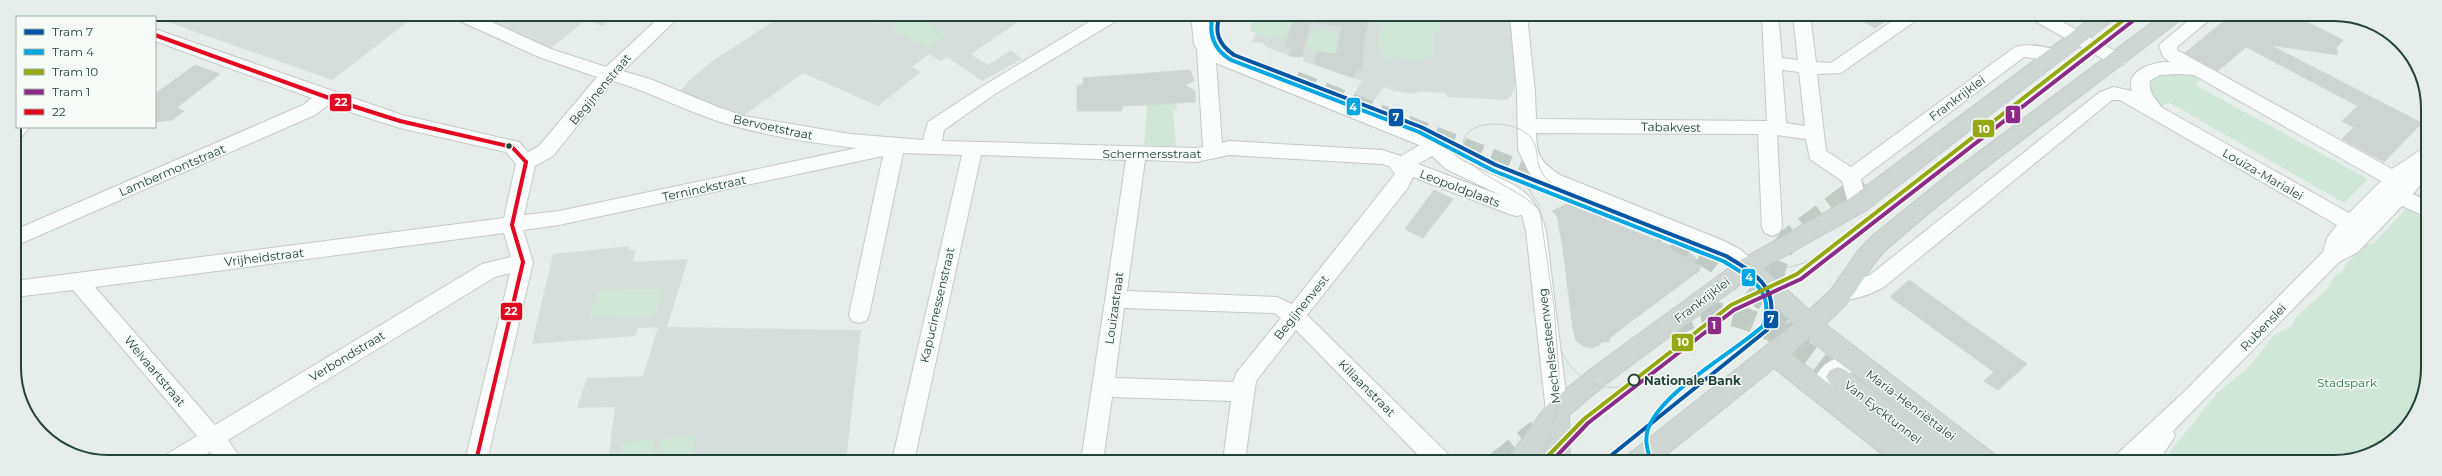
<svg xmlns="http://www.w3.org/2000/svg" width="2442" height="476" font-family="Montserrat,sans-serif">
	<style>
		.built { fill: #d5deda }
		.green { fill: #d0e6d6 }
		.building { fill: #ced4d1; stroke: #d0d6d3 }
		.lines { fill: none; stroke-linecap: round; stroke-linejoin: round }
		.minor-tunnel { stroke: #c0cbc6; stroke-width: 20; stroke-dasharray: 20 10; stroke-linecap: butt }
		.major-tunnel { stroke: #c0cbc6; stroke-width: 22; stroke-dasharray: 22 11; stroke-linecap: butt }
		.minor-casing { stroke: #c4cac7; stroke-width: 2 }
		.major-casing { stroke: #c2ccc8; stroke-width: 2 }
		.minor { fill: #fbfcfc; fill-rule: evenodd }
		.major { fill: #cfd7d5; fill-rule: evenodd }
		.tram { stroke: #c8cdcb; stroke-width: 1 }
		.bus-1-casing { stroke: #f6fbf8; stroke-width: 7 }
		.bus-1 { stroke: #e40521; stroke-width: 4 }
		.tram-1-casing { stroke: #f6fbf8; stroke-width: 7 }
		.tram-2-casing { stroke: #f6fbf8; stroke-width: 7 }
		.tram-3-casing { stroke: #f6fbf8; stroke-width: 7 }
		.tram-4-casing { stroke: #f6fbf8; stroke-width: 7 }
		.tram-1 { stroke: #0056a4; stroke-width: 4 }
		.tram-2 { stroke: #00a6e2; stroke-width: 4 }
		.tram-3 { stroke: #96a811; stroke-width: 4 }
		.tram-4 { stroke: #8c2b87; stroke-width: 4 }
		.bus-dot { fill: #234238; stroke: #f6fbf8; stroke-width: 1.5 }
		.stop-dot { fill: #f6fbf8; stroke: #234238; stroke-width: 2 }
		.labels { text-anchor: middle; dominant-baseline: central; stroke-width: 3; stroke-linejoin: round; paint-order: stroke }
		.street-label { font-size: 12px; fill: #234238; stroke: #f6fbf8 }
		.stop-label { font-size: 12px; font-weight: bold; fill: #234238; stroke: #f6fbf8; text-anchor: start }
		.park-label { font-size: 12px; fill: #2b7b46; stroke: #f6fbf8 }
		.rim { fill: none; stroke: #234238; stroke-width: 2 }
		.line-badge { stroke: #f6fbf8; stroke-width: 1.5 }
		.badge-label { font-size: 11px; text-anchor: middle; font-weight: bold; fill: #fff }
	</style>
	<rect width="100%" height="100%" fill="#e7edea"/>
	<!-- built -->
	<g class="built">
		<path d="M 157,14 L 418,14 L 332,80 L 156,18 Z"/>
		<path d="M 477,14 L 617,14 L 603,26 L 586,20 L 551,48 Z"/>
		<path d="M 772,14 L 858,14 L 874,23 L 887,14 L 1030,14 L 971,54 L 988,65 L 1011,50 L 1022,59 L 982,81 L 947,57 L 941,61 L 929,54 L 912,67 L 921,72 L 878,106 L 803,73 L 743,116 L 680,91 L 687,84 L 686,83 L 711,62 L 778,18 Z"/>
		<path d="M 1254,14 L 1510,15 L 1517,81 L 1511,96 L 1507,100 L 1447,97 L 1446,93 L 1427,92 L 1417,92 L 1416,94 L 1394,91 L 1384,87 L 1373,102 L 1354,94 L 1362,81 L 1303,61 L 1304,57 L 1289,56 L 1265,46 L 1264,43 L 1252,42 L 1256,32 L 1250,31 Z"/>
		<path d="M 629,246 L 629,250 L 636,250 L 633,262 L 688,259 L 667,327 L 861,330 L 846,461 L 608,461 L 615,407 L 577,408 L 587,378 L 643,376 L 658,327 L 638,328 L 635,336 L 532,344 L 553,254 Z"/>
	</g>
	<!-- green -->
	<g class="green">
		<path d="M 908,14 L 946,33 L 929,47 L 891,28 Z"/>
		<path d="M 1254,14 L 1295,14 L 1288,38 L 1256,35 L 1256,32 L 1250,31 Z"/>
		<path d="M 1383,14 L 1437,15 L 1440,19 L 1440,32 L 1433,31 L 1433,56 L 1420,61 L 1395,57 L 1392,61 L 1382,56 L 1378,44 Z"/>
		<path d="M 1317,29 L 1339,32 L 1335,53 L 1306,49 L 1310,33 Z"/>
		<path d="M 2159,73 L 2192,75 L 2201,79 L 2195,85 L 2368,179 L 2344,203 L 2168,102 L 2160,108 L 2154,104 L 2148,81 Z"/>
		<path d="M 1176,103 L 1177,110 L 1173,110 L 1176,146 L 1144,145 L 1147,105 Z"/>
		<path d="M 2426,187 L 2427,381 L 2416,415 L 2396,439 L 2370,455 L 2340,462 L 2162,462 L 2217,393 L 2250,366 L 2274,335 L 2292,326 L 2296,317 L 2327,289 L 2334,277 L 2343,271 L 2346,264 L 2365,245 L 2374,243 Z"/>
		<path d="M 663,289 L 654,316 L 589,317 L 599,290 Z"/>
		<path d="M 694,435 L 691,461 L 657,461 L 660,440 Z"/>
		<path d="M 654,438 L 651,461 L 619,461 L 622,443 Z"/>
	</g>
	<!-- building -->
	<g class="building">
		<path d="M 1295,14 L 1348,14 L 1369,18 L 1364,42 L 1362,70 L 1356,70 L 1354,78 L 1314,64 L 1317,52 L 1336,54 L 1342,27 L 1311,22 L 1301,57 L 1289,56 L 1291,48 L 1285,48 Z"/>
		<path d="M 1852,15 L 1894,15 L 1875,28 Z"/>
		<path d="M 2231,15 L 2293,15 L 2343,40 L 2336,48 L 2338,55 L 2270,45 L 2422,123 L 2384,162 L 2342,139 L 2354,127 L 2342,121 L 2358,106 L 2246,47 L 2218,71 L 2185,53 Z"/>
		<path d="M 195,65 L 220,74 L 176,108 L 184,111 L 172,120 L 155,122 L 155,94 Z"/>
		<path d="M 1190,70 L 1194,81 L 1185,85 L 1195,91 L 1195,102 L 1123,106 L 1121,111 L 1077,111 L 1077,85 L 1083,85 L 1083,78 Z"/>
		<path d="M 1434,190 L 1453,199 L 1423,238 L 1405,229 Z"/>
		<path d="M 1567,204 L 1693,255 L 1701,265 L 1699,271 L 1617,332 L 1609,339 L 1609,342 L 1601,342 L 1600,345 L 1591,348 L 1584,346 L 1576,341 L 1573,329 L 1562,242 L 1557,216 L 1552,211 Z"/>
		<path d="M 1909,280 L 1973,326 L 2027,364 L 1998,390 L 1984,381 L 1994,372 L 1890,297 Z"/>
	</g>
	<g class="lines">
		<!-- minor-tunnel -->
		<g class="minor-tunnel">
			<path d="M 1295,81 L 1555,184"/>
			<path d="M 1649,223 L 1715,263 L 1815,341"/>
		</g>
		<!-- major-tunnel -->
		<g class="major-tunnel">
			<path d="M 1670,328 C 1677,325 1685,320 1692,317 C 1745,300 1799,348 1838,377"/>
			<path d="M 1800,341 C 1773,308 1762,275 1789,239 L 1864,183"/>
			<path d="M 1498,462 L 1538,430"/>
		</g>
		<!-- minor casing -->
		<g class="minor-casing">
			<g id="minor">
				<path d="M 108,14 L 112,14 L 114,17 L 94,17 Z"/>
				<path d="M 127,14 L 148,14 L 146,17 L 125,17 Z"/>
				<path d="M 451,14 L 474,14 L 551,49 L 606,67 L 663,14 L 682,14 L 623,71 L 650,79 L 718,107 L 744,116 L 850,134 L 923,140 L 928,122 L 983,86 L 1102,14 L 1123,14 L 1121,18 L 995,94 L 944,130 L 942,141 L 1196,148 L 1203,147 L 1197,49 L 1194,44 L 1191,14 L 1209,14 L 1212,42 L 1224,53 L 1433,135 C 1441,143 1450,153 1460,159 C 1501,184 1532,178 1546,231 L 1568,411 L 1565,418 L 1557,420 L 1549,418 L 1546,411 L 1526,231 L 1522,215 L 1516,216 L 1509,214 L 1413,177 L 1407,189 L 1307,315 L 1449,455 L 1452,462 L 1425,462 L 1296,330 L 1256,381 L 1246,453 L 1250,461 L 1228,461 L 1224,453 L 1231,401 L 1112,397 L 1103,461 L 1081,461 L 1126,160 L 981,155 L 914,461 L 892,461 L 962,155 L 903,153 L 869,315 L 866,321 L 859,323 L 852,321 L 849,315 L 883,156 L 559,225 L 523,230 L 533,262 L 487,461 L 465,461 L 510,273 L 495,277 L 228,440 L 243,461 L 218,461 L 210,452 L 194,461 L 164,461 L 167,454 L 197,436 L 73,290 L 15,297 L 15,281 L 504,218 L 516,164 L 506,152 L 400,128 L 328,105 L 315,115 L 15,246 L 15,230 L 303,105 L 312,98 L 155,41 L 155,29 L 402,115 L 519,142 L 528,152 L 539,146 L 597,77 L 539,57 L 453,18 ZM 1216,63 L 1419,145 L 1420,145 L 1401,156 L 1382,150 L 1229,141 L 1222,143 ZM 613,81 C 645,90 673,105 704,116 C 747,133 811,143 857,148 L 559,211 L 524,215 L 535,166 L 553,156 ZM 1229,155 L 1382,164 L 1389,166 L 1395,174 L 1292,304 L 1277,297 L 1127,291 L 1145,160 L 1196,162 ZM 1432,156 L 1446,169 L 1502,196 L 1418,164 ZM 504,233 L 511,257 L 482,264 L 215,425 L 95,287 ZM 1124,308 L 1274,313 L 1281,318 L 1237,372 L 1233,382 L 1115,378 Z"/>
				<path d="M 1510,15 L 1527,15 L 1535,92 L 1536,119 L 1767,121 L 1762,15 L 1778,15 L 1782,58 L 1798,60 L 1793,15 L 1810,15 L 1816,62 L 1831,63 L 1901,15 L 1920,15 L 1918,19 L 1841,73 L 1817,74 L 1826,151 L 1851,167 L 2015,47 C 2028,43 2047,47 2060,51 L 2063,55 L 2060,59 L 2054,61 L 2024,57 L 1861,179 L 1867,205 L 1864,210 L 1857,212 L 1850,210 L 1842,181 L 1810,159 L 1806,139 L 1777,135 L 1782,228 L 1779,233 L 1772,236 L 1765,233 L 1762,228 L 1758,134 L 1536,133 C 1537,157 1540,161 1560,175 L 1724,241 L 1741,250 L 1754,261 L 1757,267 L 1754,273 L 1747,275 L 1740,273 L 1710,251 L 1546,185 L 1530,174 L 1518,150 L 1517,92 ZM 1782,70 L 1799,72 L 1805,126 L 1786,123 Z"/>
				<path d="M 2028,15 L 2050,15 L 2124,56 L 2127,60 L 2124,64 L 2118,66 L 2112,64 L 2031,19 Z"/>
				<path d="M 2195,15 L 2215,15 L 2177,47 L 2177,50 L 2392,169 L 2419,151 L 2426,149 L 2426,178 L 2413,194 L 2427,201 L 2427,217 L 2402,206 L 2358,252 L 2339,262 L 2173,431 L 2175,436 L 2158,462 L 2113,462 L 2116,455 L 2185,391 L 2323,252 L 2327,238 L 2337,225 L 2120,100 L 2112,100 L 1884,287 C 1871,294 1850,303 1835,298 L 1832,292 L 1835,286 L 1870,275 L 2100,92 L 2114,87 L 2132,91 C 2124,70 2155,61 2170,62 L 2163,57 L 2159,45 ZM 2177,74 L 2194,75 L 2381,181 L 2349,213 L 2161,107 C 2156,98 2148,93 2150,81 L 2159,75 Z"/>
				<path d="M 17,121 L 17,127 L 29,127 L 21,138 L 14,140 L 14,122 Z"/>
				<path d="M 1856,355 L 1864,358 L 1867,364 L 1864,370 L 1846,374 L 1835,383 L 1830,399 L 1822,401 L 1814,399 L 1811,392 C 1817,365 1829,357 1856,355 Z"/>
			</g>
		</g>
		<!-- major casing -->
		<g class="major-casing">
			<path id="major" d="M 2095,15 L 2116,15 L 2114,19 L 1865,211 L 1763,268 L 1809,310 L 1831,290 L 1858,251 L 1871,237 L 1944,178 L 2162,15 L 2183,15 L 2181,19 C 2083,96 1981,166 1888,248 C 1872,262 1864,280 1852,296 C 1844,307 1835,316 1825,324 L 1994,454 L 1997,462 L 1966,462 L 1957,455 L 1960,462 L 1929,462 L 1920,455 L 1923,462 L 1892,462 L 1774,368 L 1657,462 L 1626,462 L 1629,454 L 1794,324 L 1746,280 L 1607,383 L 1569,415 L 1570,462 L 1544,462 L 1545,446 L 1532,462 L 1505,462 L 1548,404 L 1591,369 L 1739,261 L 1849,199 ZM 1809,338 L 1815,344 L 1927,431 L 1846,370 L 1838,367 L 1830,370 L 1826,377 L 1830,384 L 1864,411 L 1791,354 Z"/>
		</g>
		<!-- minor -->
		<use href="#minor" class="minor"/>
		<!-- major -->
		<use href="#major" class="major"/>
		<!-- tram -->
		<g class="tram">
			<path d="M 131,17 L 136,14"/>
			<path d="M 14,136 L 23,127"/>
			<path d="M 1501,172 L 1527,187 L 1539,205 L 1554,306 L 1559,374 L 1557,407 L 1550,436 L 1538,462"/>
			<path d="M 1529,189 L 1568,198"/>
			<path d="M 1537,208 C 1520,189 1476,176 1467,157 C 1448,121 1506,117 1526,133 C 1541,144 1534,157 1541,171 C 1547,183 1561,189 1572,195"/>
			<path d="M 1726,256 C 1761,269 1780,275 1815,258"/>
			<path d="M 1561,351 C 1583,393 1616,395 1656,376"/>
		</g>
		<!-- bus-1 casing -->
		<g class="bus-1-casing">
			<g id="bus-1">
				<path d="M 155,35 L 343,103 L 400,121 L 512,147 L 526,162"/>
				<path d="M 476,461 L 523,262 L 512,225 L 526,162"/>
			</g>
		</g>
		<!-- bus-1 -->
		<use href="#bus-1" class="bus-1"/>
		<!-- tram-1 casing -->
		<g class="tram-1-casing">
			<path id="tram-1" d="M 1220,14 C 1214,32 1218,44 1234,55 L 1421,127 L 1496,165 L 1726,256 C 1758,275 1782,290 1767,330 L 1603,462"/>
		</g>
		<!-- tram-2 casing -->
		<g class="tram-2-casing">
			<path id="tram-2" d="M 1213,14 C 1208,34 1213,49 1231,60 L 1419,132 L 1494,171 L 1723,261 C 1750,277 1776,291 1763,326 C 1732,354 1662,391 1648,429 C 1644,440 1648,452 1651,462"/>
		</g>
		<!-- tram-3 casing -->
		<g class="tram-3-casing">
			<path id="tram-3" d="M 1542,462 L 1584,419 L 1731,305 L 1797,274 L 2130,15"/>
		</g>
		<!-- tram-4 casing -->
		<g class="tram-4-casing">
			<path id="tram-4" d="M 1551,462 L 1588,423 L 1734,310 L 1801,279 L 2134,20"/>
		</g>
		<!-- tram-1 -->
		<use href="#tram-1" class="tram-1"/>
		<!-- tram-2 -->
		<use href="#tram-2" class="tram-2"/>
		<!-- tram-3 -->
		<use href="#tram-3" class="tram-3"/>
		<!-- tram-4 -->
		<use href="#tram-4" class="tram-4"/>
	</g>
	<!-- markers -->
	<circle class="bus-dot" cx="509" cy="146" r="3.5"/>
	<circle class="stop-dot" cx="1634" cy="380" r="5.5"/>
	<g class="labels">
		<!-- street labels -->
		<g class="street-label">
			<text transform="translate(600 89) rotate(-50)">Begijnenstraat</text>
			<text transform="translate(1957 98) rotate(-37)">Frankrijklei</text>
			<text transform="translate(773 127) rotate(12)">Bervoetstraat</text>
			<text transform="translate(1671 127) rotate(1)">Tabakvest</text>
			<text x="1152" y="153">Schermersstraat</text>
			<text transform="translate(172 170) rotate(-23)">Lambermontstraat</text>
			<text transform="translate(2263 174) rotate(30)">Louiza-Marialei</text>
			<text transform="translate(704 188) rotate(-12)">Terninckstraat</text>
			<text transform="translate(1460 188) rotate(21)">Leopoldplaats</text>
			<text transform="translate(264 257) rotate(-7)">Vrijheidstraat</text>
			<text transform="translate(1702 300) rotate(-37)">Frankrijklei</text>
			<text transform="translate(937 305) rotate(-77)">Kapucinessenstraat</text>
			<text transform="translate(1301 307) rotate(-51)">Begijnenvest</text>
			<text transform="translate(1114 308) rotate(-82)">Louizastraat</text>
			<text transform="translate(2263 327) rotate(-46)">Rubenslei</text>
			<text transform="translate(1549 346) rotate(-97)">Mechelsesteenweg</text>
			<text transform="translate(347 356) rotate(-31)">Verbondstraat</text>
			<text transform="translate(155 371) rotate(50)">Welvaartstraat</text>
			<text transform="translate(1367 388) rotate(45)">Kiliaanstraat</text>
			<text transform="translate(1911 405) rotate(37)">Maria-Henriëttalei</text>
			<text transform="translate(1883 412) rotate(38)">Van Eycktunnel</text>
		</g>
		<!-- stop labels -->
		<g class="stop-label">
			<text x="1644" y="380">Nationale Bank</text>
		</g>
		<!-- park labels -->
		<g class="park-label">
			<text x="2347" y="382">Stadspark</text>
		</g>
	</g>
	<!-- crop -->
	<path d="M0 0H2442V476H0ZM108 21H2334A87 87 0 0 1 2421 108V368A87 87 0 0 1 2334 455H108A87 87 0 0 1 21 368V108A87 87 0 0 1 108 21Z" fill="#e5ece9" fill-rule="evenodd"/>
	<path class="rim" d="M108 21H2334A87 87 0 0 1 2421 108V368A87 87 0 0 1 2334 455H108A87 87 0 0 1 21 368V108A87 87 0 0 1 108 21Z"/>
	<g class="line-badge">
		<rect x="329" y="93" width="23" height="19" rx="4" fill="#e40521"/>
		<rect x="1346" y="97" width="15" height="19" rx="4" fill="#00a6e2"/>
		<rect x="2005" y="105" width="16" height="19" rx="4" fill="#8c2b87"/>
		<rect x="1388" y="108" width="16" height="19" rx="4" fill="#0056a4"/>
		<rect x="1972" y="119" width="23" height="19" rx="4" fill="#96a811"/>
		<rect x="1741" y="268" width="15" height="19" rx="4" fill="#00a6e2"/>
		<rect x="500" y="302" width="23" height="19" rx="4" fill="#e40521"/>
		<rect x="1763" y="310" width="16" height="19" rx="4" fill="#0056a4"/>
		<rect x="1707" y="316" width="15" height="19" rx="4" fill="#8c2b87"/>
		<rect x="1671" y="333" width="23" height="19" rx="4" fill="#96a811"/>
	</g>
	<g class="badge-label">
		<text x="341" y="106">22</text>
		<text x="1353" y="111">4</text>
		<text x="2013" y="118">1</text>
		<text x="1396" y="121">7</text>
		<text x="1984" y="133">10</text>
		<text x="1749" y="281">4</text>
		<text x="511" y="315">22</text>
		<text x="1771" y="323">7</text>
		<text x="1714" y="329">1</text>
		<text x="1683" y="346">10</text>
	</g>
	<!-- legend -->
	<rect x="16" y="16" width="140" height="112" fill="#f6fbf8" stroke="#a2b1ab"/>
	<rect x="24" y="29" width="20" height="6" fill="#0056a4" stroke="#a2b1ab"/>
	<text x="52" y="36" font-size="12" fill="#234238">Tram 7</text>
	<rect x="24" y="49" width="20" height="6" fill="#00a6e2" stroke="#a2b1ab"/>
	<text x="52" y="56" font-size="12" fill="#234238">Tram 4</text>
	<rect x="24" y="69" width="20" height="6" fill="#96a811" stroke="#a2b1ab"/>
	<text x="52" y="76" font-size="12" fill="#234238">Tram 10</text>
	<rect x="24" y="89" width="20" height="6" fill="#8c2b87" stroke="#a2b1ab"/>
	<text x="52" y="96" font-size="12" fill="#234238">Tram 1</text>
	<rect x="24" y="109" width="20" height="6" fill="#e40521" stroke="#a2b1ab"/>
	<text x="52" y="116" font-size="12" fill="#234238">22</text>
</svg>
